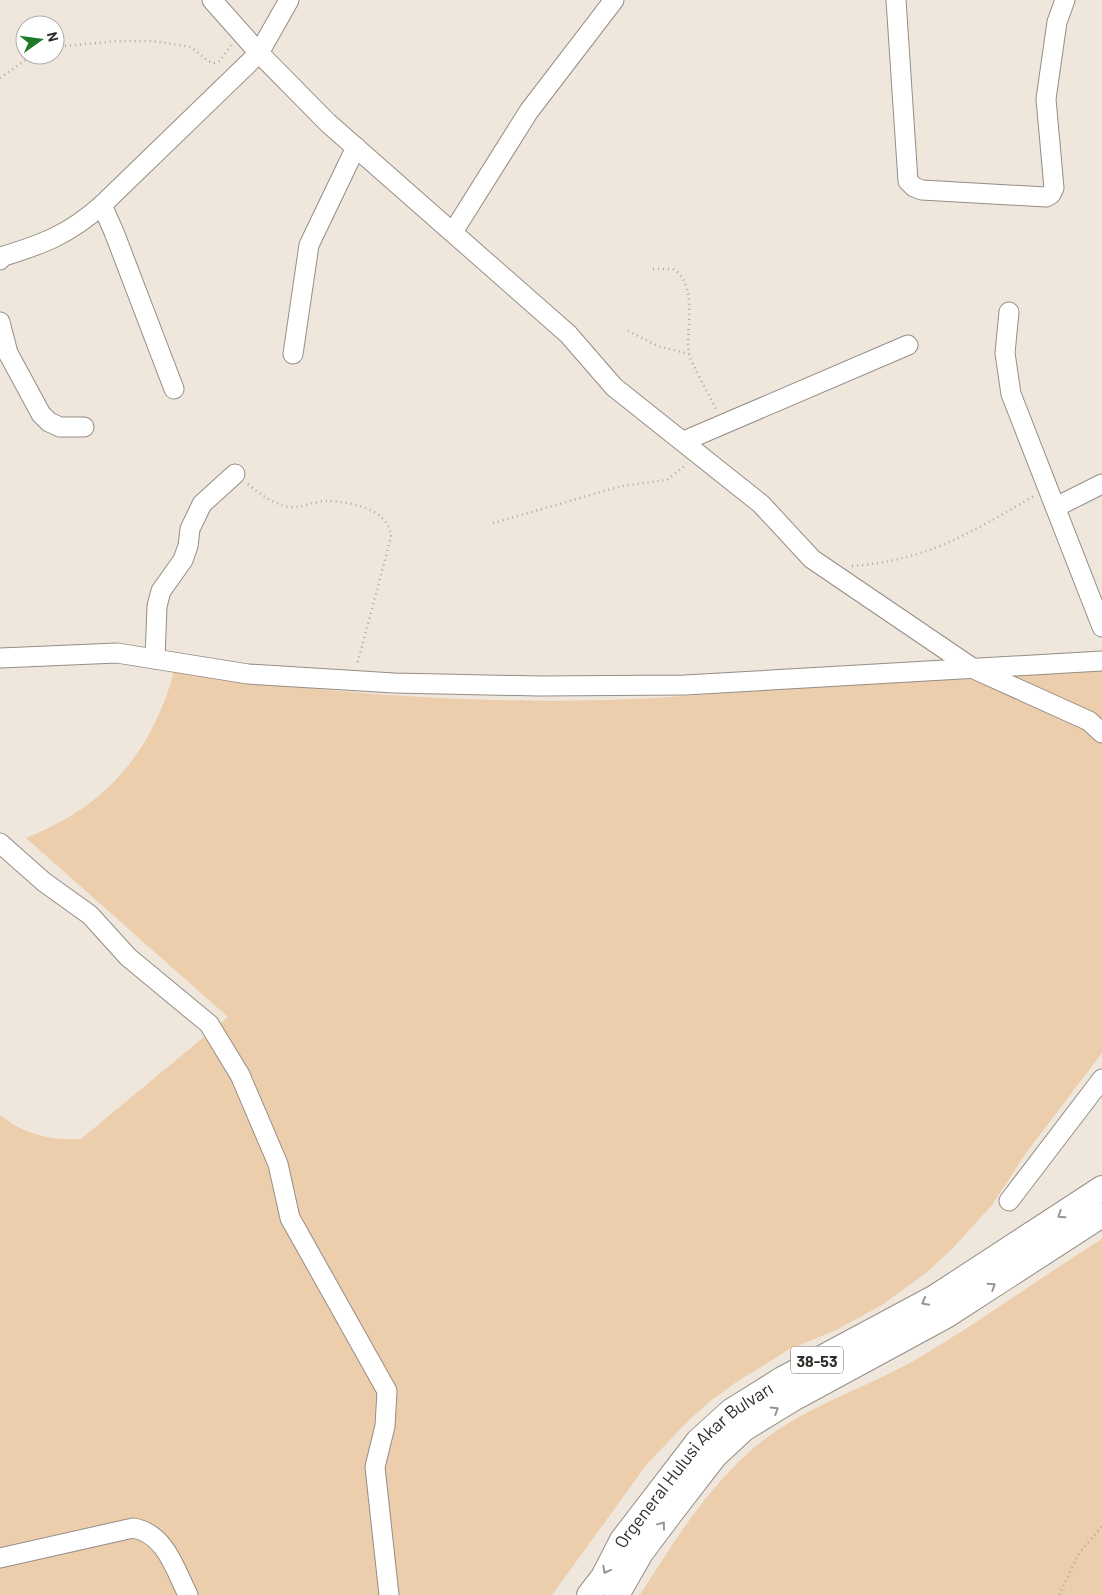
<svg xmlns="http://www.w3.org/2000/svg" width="1102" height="1595" font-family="Barlow,sans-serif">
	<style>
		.green { fill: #eccdac }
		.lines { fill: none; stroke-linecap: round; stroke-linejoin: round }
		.minor-casing { stroke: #968d85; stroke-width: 21 }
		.major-casing { stroke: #968d85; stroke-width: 26 }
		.path { stroke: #b0a9a1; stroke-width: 2.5; stroke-dasharray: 1 4; stroke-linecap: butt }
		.minor { stroke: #fff; stroke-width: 19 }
		.major { stroke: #fff; stroke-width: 24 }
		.oneway { stroke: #989694 }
		.labels { text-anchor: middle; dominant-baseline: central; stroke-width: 4; stroke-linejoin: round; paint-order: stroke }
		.shield { fill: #fff; stroke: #6f6d6a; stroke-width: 1 }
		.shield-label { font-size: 16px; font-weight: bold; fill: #312e2a }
		.street-label { font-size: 18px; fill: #312e2a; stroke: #fff }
	</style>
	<rect width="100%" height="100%" fill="#efe6dc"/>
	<!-- green -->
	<g class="green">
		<path d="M 1102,660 L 1102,1053 L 1026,1153 L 992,1205 L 950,1251 L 927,1272 L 882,1305 L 836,1330 L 788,1350 L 735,1383 L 709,1402 L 686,1423 L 647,1464 L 552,1595 L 0,1595 L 0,1115 C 23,1134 51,1141 81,1139 L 228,1017 L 26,838 C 105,807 151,754 174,672 C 317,692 462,704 607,700 C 682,698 757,690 832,684 C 922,676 1012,668 1102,660 Z"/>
		<path d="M 1102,1239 L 1102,1595 L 640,1595 C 671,1546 704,1493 747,1454 C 796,1409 858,1392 915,1360 C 979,1323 1039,1278 1102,1239 Z"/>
	</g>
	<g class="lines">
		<!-- minor casing -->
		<g class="minor-casing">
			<g id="minor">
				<path d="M 212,0 L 259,53 L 328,123 L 568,334 L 614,387 L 761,504 L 812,559 L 974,669 L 1089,721 L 1102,733"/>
				<path d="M 896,0 L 908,181 L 914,187 L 922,190 L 1046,197 L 1051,194 L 1054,188 L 1046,99 L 1057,22 L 1065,0"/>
				<path d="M 102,205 L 114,232 L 174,389"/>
				<path d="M 453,232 L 529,111 L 614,0"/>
				<path d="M 0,260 L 1,257 C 43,244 68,235 102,205 L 259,53 L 289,0"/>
				<path d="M 1009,312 L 1005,353 L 1011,394 L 1102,627"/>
				<path d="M 0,322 L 8,353 L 41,414 L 49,422 L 60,427 L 84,427"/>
				<path d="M 293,354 L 309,245 L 356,147"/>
				<path d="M 684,441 L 908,345"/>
				<path d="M 1056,507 L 1102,484"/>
				<path d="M 0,658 L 117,653 L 248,674 L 394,683 L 539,686 L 685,685 L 1102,661"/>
				<path d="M 155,659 L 157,606 L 161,591 L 183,560 L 188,546 L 190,529 L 202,504 L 235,474"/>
				<path d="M 0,843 L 44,882 L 90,915 L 128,957 L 209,1024 L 240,1075 L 278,1164 L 290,1218 L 387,1391 L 385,1426 L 375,1467 L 389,1595"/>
				<path d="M 1009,1201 L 1102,1079"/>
				<path d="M 0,1558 L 133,1528 C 165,1533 175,1569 188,1595"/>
			</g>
		</g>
		<!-- major casing -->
		<g class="major-casing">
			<g id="major">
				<path id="s1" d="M 589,1595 L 603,1577 L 622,1540 L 698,1441 L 731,1411 L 782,1379 L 935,1297 L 1102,1188"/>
				<path d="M 617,1595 L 641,1553 L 671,1513 L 715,1456 L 744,1429 L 793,1399 L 946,1316 L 1102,1215"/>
			</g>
		</g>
		<!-- path -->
		<g class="path">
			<path d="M 55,47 L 117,41 L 153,41 L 191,47 L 208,61 L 214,63 L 220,61 L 231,45"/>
			<path d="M 0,78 L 33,55"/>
			<path d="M 653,269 L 673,269 C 699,284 685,330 689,353 C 691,364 710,396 716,409"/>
			<path d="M 628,331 L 658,346 L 689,354"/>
			<path d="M 248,484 C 261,495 272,503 288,507 C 300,509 314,501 326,501 C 349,501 390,509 391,537 L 357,665"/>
			<path d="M 493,523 L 622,486 L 667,480 L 687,464"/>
			<path d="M 852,566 C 926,561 972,532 1034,496"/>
			<path d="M 1059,1595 L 1078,1555 L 1102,1526"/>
		</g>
		<!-- minor -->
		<use href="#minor" class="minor"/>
		<!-- major -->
		<use href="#major" class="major"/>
	</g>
	<!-- one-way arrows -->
	<defs><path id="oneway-chevron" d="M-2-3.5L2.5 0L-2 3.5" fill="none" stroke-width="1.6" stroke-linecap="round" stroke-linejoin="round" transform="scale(1.25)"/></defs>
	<g class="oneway">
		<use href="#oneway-chevron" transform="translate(1061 1215) rotate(147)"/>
		<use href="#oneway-chevron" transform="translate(992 1286) rotate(-33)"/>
		<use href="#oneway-chevron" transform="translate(925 1302) rotate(152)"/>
		<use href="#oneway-chevron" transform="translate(775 1410) rotate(-32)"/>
		<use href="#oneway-chevron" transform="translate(662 1525) rotate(-53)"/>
		<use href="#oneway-chevron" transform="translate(606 1570) rotate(118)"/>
	</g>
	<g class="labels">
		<!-- shield labels -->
		<rect class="shield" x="791" y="1346.5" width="52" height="27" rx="4"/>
		<g class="shield-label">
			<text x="817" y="1360">38-53</text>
		</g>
		<!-- street labels -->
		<g class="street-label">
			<text stroke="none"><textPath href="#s1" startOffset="169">Orgeneral Hulusi Akar Bulvarı</textPath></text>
		</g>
	</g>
	<!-- north arrow -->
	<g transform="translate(40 40) rotate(76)"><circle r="24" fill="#ffffff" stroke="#adabaa"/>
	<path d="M0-4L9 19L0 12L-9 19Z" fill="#1f7a2a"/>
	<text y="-8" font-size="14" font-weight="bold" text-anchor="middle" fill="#312e2a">N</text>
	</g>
</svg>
